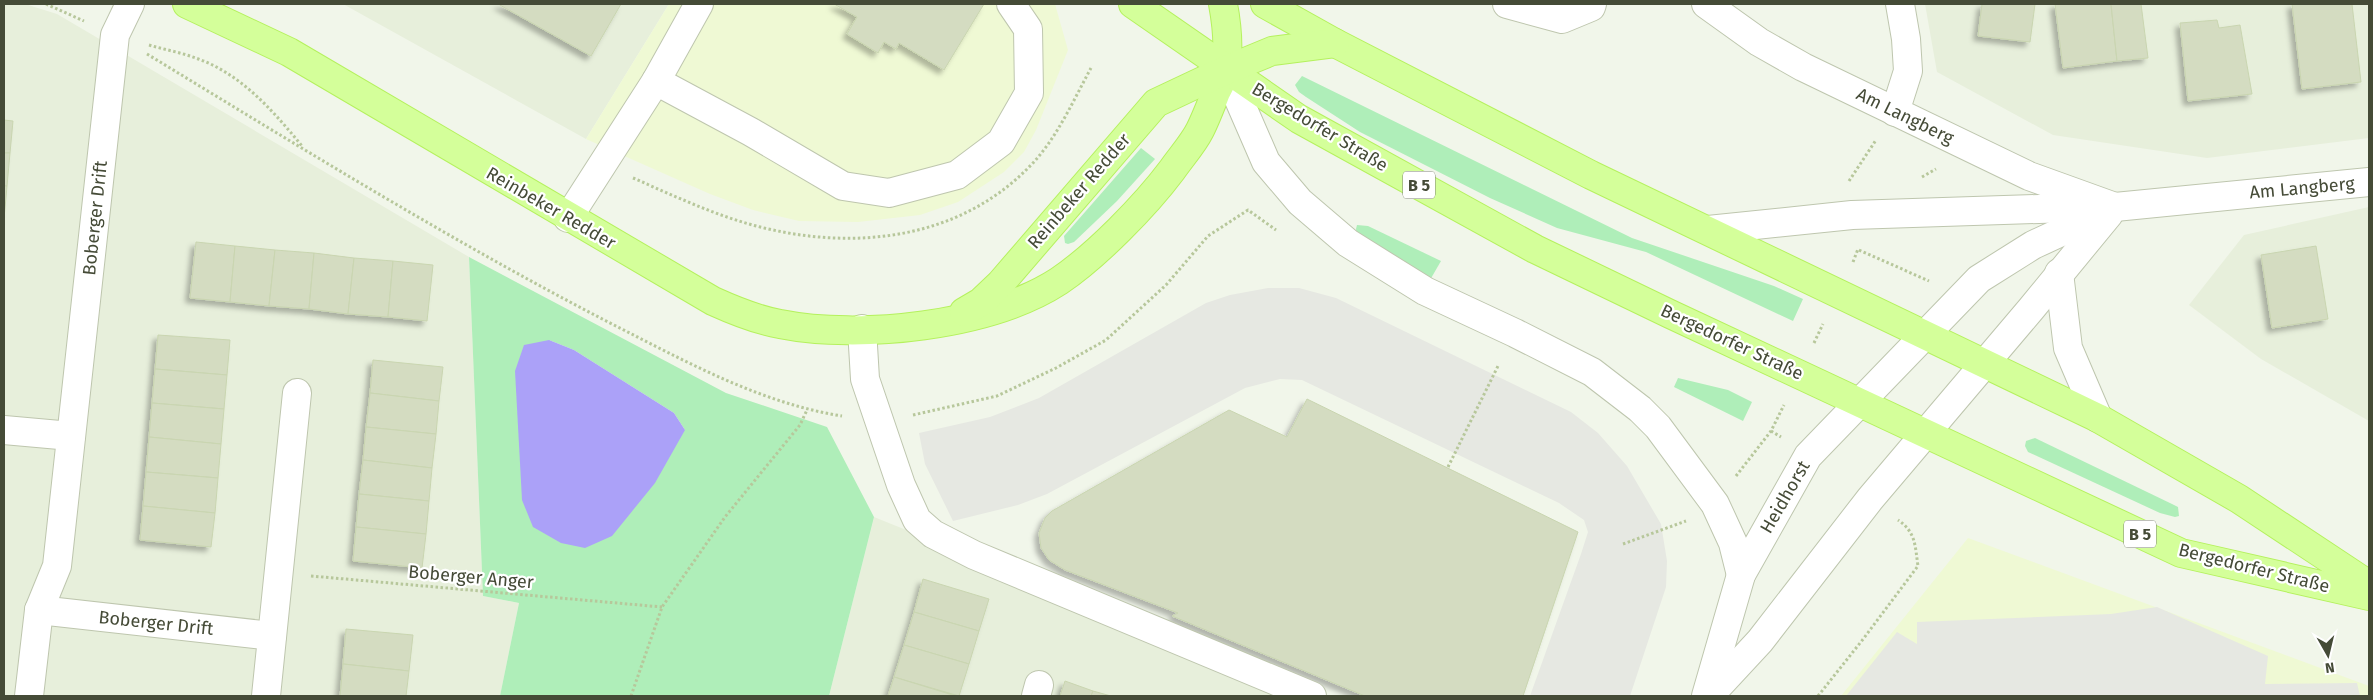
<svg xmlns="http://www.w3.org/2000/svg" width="2373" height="700" font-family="'Fira Sans',sans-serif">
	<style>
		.residential { fill: #e7efdb }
		.commercial { fill: #eff9d4 }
		.green { fill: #afeeb9; fill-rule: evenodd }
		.parking { fill: #e6e8e2 }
		.water { fill: #aba1f8 }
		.building { fill: #d4dcc1; stroke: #c9d5b0; filter: url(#shadow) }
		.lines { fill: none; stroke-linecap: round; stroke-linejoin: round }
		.minor-casing { stroke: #bec6ae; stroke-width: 30 }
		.major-casing { stroke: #b5f15e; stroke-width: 30 }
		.path { stroke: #b7c79b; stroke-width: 3; stroke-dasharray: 2.5 2.5; stroke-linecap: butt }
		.minor { stroke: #fff; stroke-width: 28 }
		.major { stroke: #d4ff9a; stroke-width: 28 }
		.labels { text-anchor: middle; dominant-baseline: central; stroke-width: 4.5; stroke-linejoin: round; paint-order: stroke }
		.shield { fill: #fff; stroke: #7d8173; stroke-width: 1 }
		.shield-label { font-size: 16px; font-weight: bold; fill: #454b37 }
		.street-label { font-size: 18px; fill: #454b37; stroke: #fff }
	</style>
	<defs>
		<filter id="shadow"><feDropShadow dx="-4.5" dy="4.5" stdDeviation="2.5" flood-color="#0004"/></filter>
	</defs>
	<rect width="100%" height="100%" fill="#f1f6ea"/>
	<!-- residential -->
	<g class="residential">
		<path d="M 4,4 L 25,4 L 57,14 L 469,257 L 483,596 L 519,603 L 500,696 L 4,696 Z"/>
		<path d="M 343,4 L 669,4 L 586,139 Z"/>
		<path d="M 1925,4 L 2369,4 L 2369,138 L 2207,158 L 2053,135 L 1937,72 Z"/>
		<path d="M 2369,207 L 2369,421 L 2261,359 L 2189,305 L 2244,235 Z"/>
		<path d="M 874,517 L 1318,696 L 829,696 Z"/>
	</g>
	<!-- commercial -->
	<g class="commercial">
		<path d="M 669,4 L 1055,4 L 1068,50 L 1036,130 L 1024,152 L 1004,172 L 958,202 L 920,215 L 858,222 L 799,221 L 753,210 L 710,194 L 586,139 Z"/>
		<path d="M 1968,538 L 2369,686 L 2369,696 L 1841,696 Z"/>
	</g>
	<!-- green -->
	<g class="green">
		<path d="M 1302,76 L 1632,238 L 1774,286 L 1803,299 L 1793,321 L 1646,252 L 1557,228 L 1490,198 L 1360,132 L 1306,97 L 1299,92 L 1295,85 Z"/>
		<path d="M 1141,148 L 1155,159 L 1117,201 L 1074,242 L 1068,244 L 1065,243 L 1064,236 Z"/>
		<path d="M 1357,225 L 1368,226 L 1441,261 L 1430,280 L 1357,235 L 1356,229 Z"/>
		<path d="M 469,257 L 726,393 L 827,427 L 874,517 L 829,696 L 500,696 L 519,603 L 483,596 ZM 549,340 L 574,350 L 674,413 L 685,430 Z"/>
		<path d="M 1678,378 L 1728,390 L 1752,402 L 1743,421 L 1674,387 Z"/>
		<path d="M 2035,438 L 2172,504 L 2178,507 L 2179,516 L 2175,517 L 2160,513 L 2028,452 L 2025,446 L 2026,441 Z"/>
	</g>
	<!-- parking -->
	<g class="parking">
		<path d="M 1268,288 L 1299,288 L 1336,298 L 1571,412 L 1598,433 L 1627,466 L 1661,524 L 1667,561 L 1666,587 L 1630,696 L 1530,696 L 1581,554 L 1588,532 L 1584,520 L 1559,503 L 1302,380 L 1280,379 L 1245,388 L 1047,494 L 1018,505 L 953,521 L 925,464 L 919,433 L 990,417 L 1039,398 L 1206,303 L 1230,295 Z"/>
		<path d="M 2157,607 L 2268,656 L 2265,684 L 2357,683 L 2360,696 L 1846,696 L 1897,632 L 1917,644 L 1917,622 L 2111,614 Z"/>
	</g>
	<!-- water -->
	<path class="water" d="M 549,340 L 574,350 L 674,413 L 685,430 L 655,483 L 612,536 L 585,548 L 561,543 L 533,527 L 522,500 L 515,371 L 524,345 Z"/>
	<!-- building -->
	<g class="building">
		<path d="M 498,4 L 621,4 L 591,56 Z"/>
		<path d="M 834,4 L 984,4 L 944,70 L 899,43 L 896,49 L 884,42 L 878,53 L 847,34 L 857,17 Z"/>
		<path d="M 1982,4 L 2035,4 L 2030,42 L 1978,36 Z"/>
		<path d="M 2055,4 L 2111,4 L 2117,61 L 2063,68 Z"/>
		<path d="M 2111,4 L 2141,4 L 2148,58 L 2117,61 Z"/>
		<path d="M 2292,4 L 2352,4 L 2361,82 L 2302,89 Z"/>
		<path d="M 2217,20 L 2219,28 L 2240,25 L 2252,94 L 2188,101 L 2180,23 Z"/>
		<path d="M 4,120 L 13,121 L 10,153 L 4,153 Z"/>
		<path d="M 4,153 L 10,153 L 7,186 L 4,186 Z"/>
		<path d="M 4,186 L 7,186 L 4,219 Z"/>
		<path d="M 196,242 L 235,246 L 230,302 L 190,298 Z"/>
		<path d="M 235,246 L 275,250 L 269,306 L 230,302 Z"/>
		<path d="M 2316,246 L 2328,319 L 2272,328 L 2261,255 Z"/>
		<path d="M 275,250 L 314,253 L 309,309 L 269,306 Z"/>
		<path d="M 314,253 L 354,258 L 348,314 L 309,309 Z"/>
		<path d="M 354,258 L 393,261 L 388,317 L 348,314 Z"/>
		<path d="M 393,261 L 433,265 L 427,321 L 388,317 Z"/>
		<path d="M 158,335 L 230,340 L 227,375 L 155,369 Z"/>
		<path d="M 373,360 L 443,367 L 439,401 L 370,393 Z"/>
		<path d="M 155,369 L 227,375 L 224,409 L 152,403 Z"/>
		<path d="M 370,393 L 439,401 L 436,434 L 366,427 Z"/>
		<path d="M 1307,399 L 1578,532 L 1523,696 L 1365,696 L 1172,616 L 1178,613 L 1065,570 L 1049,560 L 1041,548 L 1039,533 L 1045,518 L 1052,511 L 1229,410 L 1287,437 Z"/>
		<path d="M 152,403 L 224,409 L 221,444 L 149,437 Z"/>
		<path d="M 366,427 L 436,434 L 432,468 L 363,460 Z"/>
		<path d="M 149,437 L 221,444 L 218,478 L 146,472 Z"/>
		<path d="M 363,460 L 432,468 L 429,501 L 359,494 Z"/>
		<path d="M 146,472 L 218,478 L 215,513 L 143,506 Z"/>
		<path d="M 359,494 L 429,501 L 426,534 L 356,527 Z"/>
		<path d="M 143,506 L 215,513 L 211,547 L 140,540 Z"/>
		<path d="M 356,527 L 426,534 L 422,568 L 353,561 Z"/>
		<path d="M 923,579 L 989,599 L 979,631 L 914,612 Z"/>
		<path d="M 914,612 L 979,631 L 969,664 L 904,645 Z"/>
		<path d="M 346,629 L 413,635 L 409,671 L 343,664 Z"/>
		<path d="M 904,645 L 969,664 L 959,696 L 894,677 Z"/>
		<path d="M 343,664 L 409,671 L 406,696 L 340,696 Z"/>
		<path d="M 894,677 L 956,696 L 888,696 Z"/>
		<path d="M 1065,681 L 1093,691 L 1091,696 L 1060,696 Z"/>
		<path d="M 1093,691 L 1111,696 L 1091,696 Z"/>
	</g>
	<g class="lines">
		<!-- minor casing -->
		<g class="minor-casing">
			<g id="minor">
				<path d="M 1507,4 L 1562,19 L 1591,7 L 1592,4"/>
				<path d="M 1706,4 L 1759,42 L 1803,67 L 2029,176 L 2115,207"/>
				<path d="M 1226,70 L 1266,162 L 1300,202 L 1348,243 L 1425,291 L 1515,333 L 1592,372 L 1640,409 L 1658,427 L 1715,504 L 1733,543 L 1741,575"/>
				<path d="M 656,81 L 751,132 L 843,186 L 889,193 L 957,175 L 1001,142 L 1029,93 L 1028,29 L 1011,4"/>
				<path d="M 1895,112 L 1908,71 L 1906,39 L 1900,4"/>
				<path d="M 568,218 L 656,81 L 699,4"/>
				<path d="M 1708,230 L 1852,215 L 2098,207"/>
				<path d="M 2059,273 L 2068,348 L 2098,418"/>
				<path d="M 862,329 L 865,379 L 901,485 L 917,520 L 933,534 L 974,555 L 1312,696"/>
				<path d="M 4,430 L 71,436"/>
				<path d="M 39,610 L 272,636"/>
				<path d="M 29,696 L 39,610 L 57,566 L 115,35 L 130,4"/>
				<path d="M 266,696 L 297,393"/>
				<path d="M 1036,696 L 1039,685"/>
				<path d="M 1706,696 L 1741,575 L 1808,456 L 1979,279 L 2033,245 L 2115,207 L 2369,182"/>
				<path d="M 1709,696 L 1760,641 L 1870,499 L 2031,309 L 2109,214"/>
			</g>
		</g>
		<!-- major casing -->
		<g class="major-casing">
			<g id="major">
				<path d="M 187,4 L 289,52 L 713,301 C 735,311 757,320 780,324 C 860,340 990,326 1059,281 C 1096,256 1145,206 1172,170 C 1181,157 1193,144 1200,130 C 1206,118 1211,105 1216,92 C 1220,84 1225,76 1226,68 C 1229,46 1227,25 1223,4"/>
				<path d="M 1133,4 L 1299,119 L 1535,249 L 1670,314 L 2181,553 L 2369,596"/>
				<path d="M 1265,4 L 1335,43 L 1591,175 L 2098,418 L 2239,499 L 2369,585"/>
				<path d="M 964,312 L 981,302 L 1000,284 L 1156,103 L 1226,70 L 1272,51 L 1335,43"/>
			</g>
		</g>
		<!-- path -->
		<g class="path">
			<path d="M 46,4 L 84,21"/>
			<path d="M 149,45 C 166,50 184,53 201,60 C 243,76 274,112 302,146"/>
			<path d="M 147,54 C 300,147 453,242 612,324 C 685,361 760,403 842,416"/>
			<path d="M 1922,177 L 1936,169"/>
			<path d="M 633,178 C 663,191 693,205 724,216 C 828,253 951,249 1031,165 C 1057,138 1073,101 1091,68"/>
			<path d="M 1849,181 L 1876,140"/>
			<path d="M 1859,250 L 1929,281"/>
			<path d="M 1853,262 L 1858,249"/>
			<path d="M 1814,343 L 1823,324"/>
			<path d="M 913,415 L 997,396 L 1056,368 L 1106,340 L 1166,285 L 1208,236 L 1248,210 L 1276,230"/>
			<path d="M 1771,431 L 1781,437"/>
			<path d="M 1448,467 L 1499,364"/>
			<path d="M 1736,476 L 1771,431 L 1784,405"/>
			<path d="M 1623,544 L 1686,521"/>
			<path d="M 311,576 L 662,607"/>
			<path d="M 631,696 L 662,607 L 725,517 L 800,425 L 807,410"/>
			<path d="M 1818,696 L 1864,638 L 1918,566 C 1915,546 1916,532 1898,520"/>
		</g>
		<!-- minor -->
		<use href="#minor" class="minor"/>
		<!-- major -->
		<use href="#major" class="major"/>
	</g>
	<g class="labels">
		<!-- shield labels -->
		<g class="shield">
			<rect x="1403" y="171.5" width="32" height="27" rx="4"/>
			<rect x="2124" y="520.5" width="32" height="27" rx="4"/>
		</g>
		<g class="shield-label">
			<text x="1419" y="185">B 5</text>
			<text x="2140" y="534">B 5</text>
		</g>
		<!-- street labels -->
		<g class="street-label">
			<text transform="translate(1905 116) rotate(26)">Am Langberg</text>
			<text transform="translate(1320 127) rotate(31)">Bergedorfer Straße</text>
			<text transform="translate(2302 188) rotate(-5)">Am Langberg</text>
			<text transform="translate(1079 191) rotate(-49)">Reinbeker Redder</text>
			<text transform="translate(551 208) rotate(30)">Reinbeker Redder</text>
			<text transform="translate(95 218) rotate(-84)">Boberger Drift</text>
			<text transform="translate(1732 342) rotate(25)">Bergedorfer Straße</text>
			<text transform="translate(1785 497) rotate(-60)">Heidhorst</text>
			<text transform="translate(2254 568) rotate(14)">Bergedorfer Straße</text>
			<text transform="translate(471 577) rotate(5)">Boberger Anger</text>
			<text transform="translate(156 623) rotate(6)">Boberger Drift</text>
		</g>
	</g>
	<!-- border -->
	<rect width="2373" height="700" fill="none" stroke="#454b37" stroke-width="10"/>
	<!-- north arrow -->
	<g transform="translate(2328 655) rotate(172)" stroke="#ffffff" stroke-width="4" paint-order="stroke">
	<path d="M0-4L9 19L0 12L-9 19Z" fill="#454b37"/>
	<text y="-8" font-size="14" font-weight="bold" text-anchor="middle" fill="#454b37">N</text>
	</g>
</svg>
